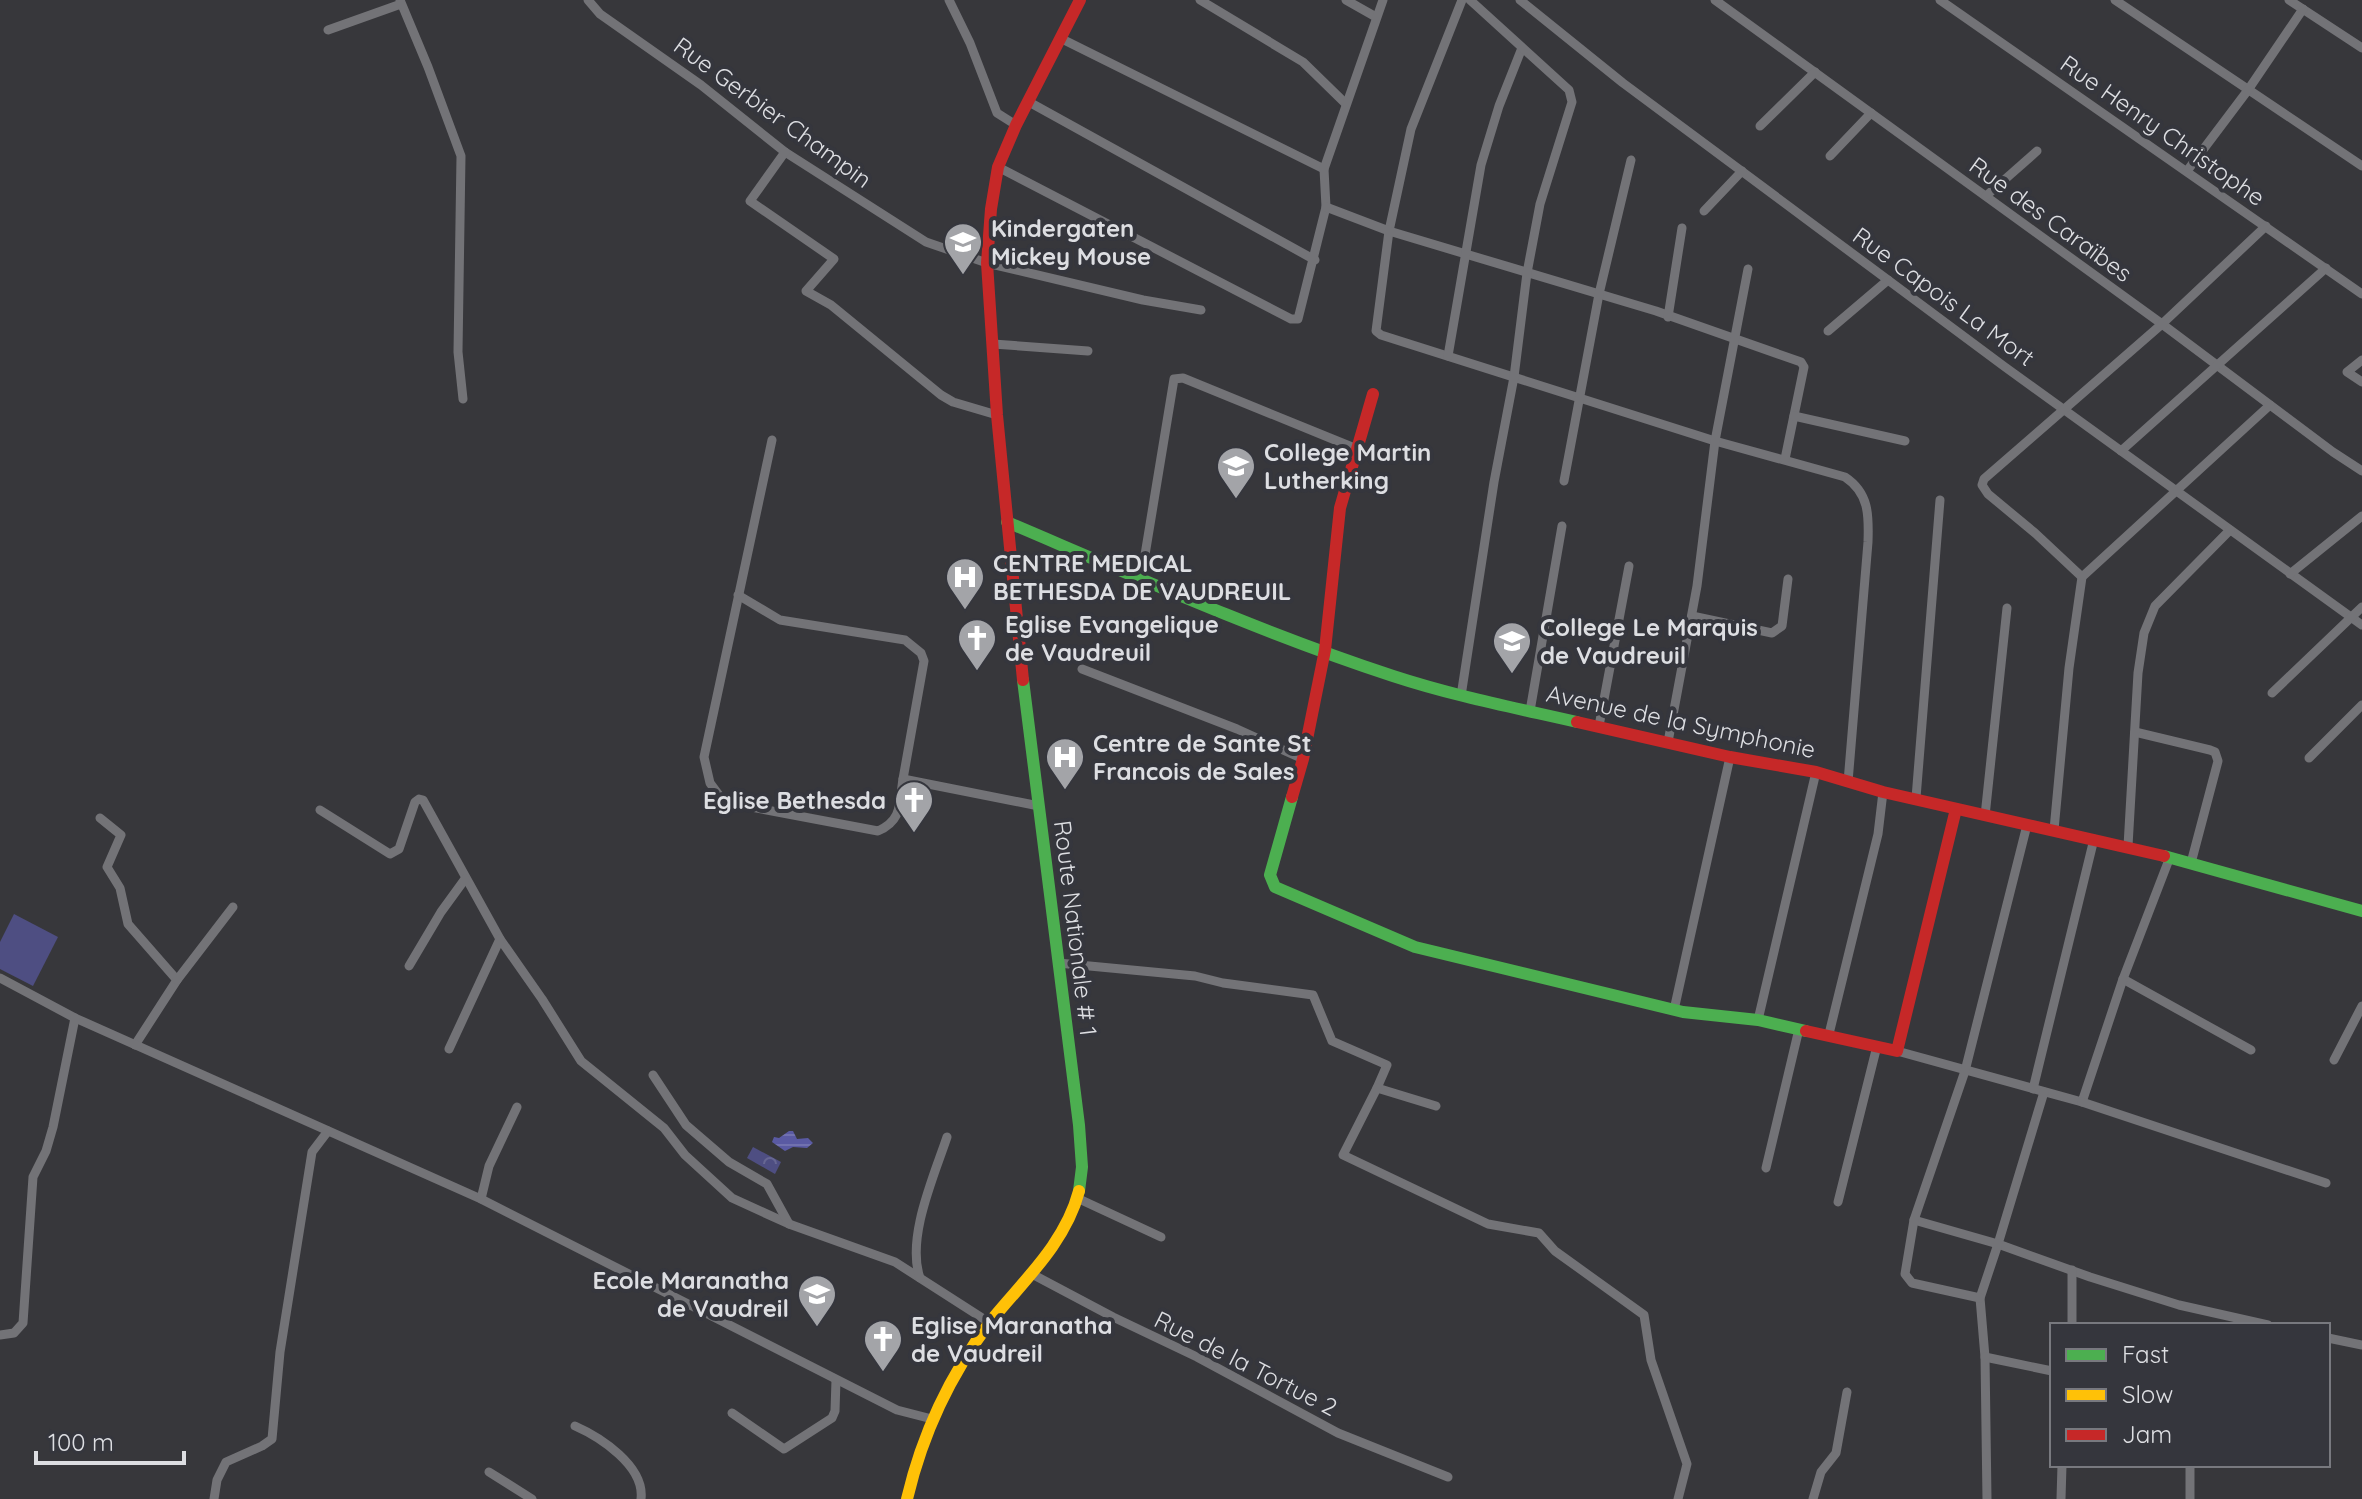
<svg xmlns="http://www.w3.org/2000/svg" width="2362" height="1499" font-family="Quicksand,sans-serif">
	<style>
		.grass { fill: #4e4e82 }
		.park { fill: url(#park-crowns) }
		.water { fill: url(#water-rules) }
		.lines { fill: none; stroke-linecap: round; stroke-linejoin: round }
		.street { stroke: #737377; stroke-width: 9 }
		.fast { stroke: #4caf50; stroke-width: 12 }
		.slow { stroke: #ffc107; stroke-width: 12 }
		.jam { stroke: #c62828; stroke-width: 12 }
		.labels { text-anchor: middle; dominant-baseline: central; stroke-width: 8; stroke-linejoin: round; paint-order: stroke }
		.street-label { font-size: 24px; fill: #dddee2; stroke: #35363d }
		.poi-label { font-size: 24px; font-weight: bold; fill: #dddee2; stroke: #35363d; text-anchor: start }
	</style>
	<defs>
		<pattern id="park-crowns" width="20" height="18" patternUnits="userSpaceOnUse" patternTransform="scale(2)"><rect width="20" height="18" fill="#4e4e82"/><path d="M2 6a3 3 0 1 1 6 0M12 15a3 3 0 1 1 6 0" fill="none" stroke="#676793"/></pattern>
		<pattern id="water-rules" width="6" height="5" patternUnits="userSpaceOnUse" patternTransform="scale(2)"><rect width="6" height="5" fill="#5a5aa3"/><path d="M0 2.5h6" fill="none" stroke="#7171af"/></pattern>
	</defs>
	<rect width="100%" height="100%" fill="#37373b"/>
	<!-- grass -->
	<path class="grass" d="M 14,914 L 58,937 L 33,986 L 0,969 L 0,942 Z"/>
	<!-- park -->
	<path class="park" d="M 753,1147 L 781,1162 L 775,1174 L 747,1158 Z"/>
	<!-- water -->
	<path class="water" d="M 789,1131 L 793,1131 L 797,1139 L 808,1138 L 813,1143 L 807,1148 L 793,1147 L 785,1151 L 772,1142 L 774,1137 L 779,1138 Z"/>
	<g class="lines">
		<!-- street -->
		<g class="street">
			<path d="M 400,0 L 428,67 L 461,156 L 458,352 L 463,399"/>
			<path d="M 588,0 L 600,14 L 701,85 L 785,152 L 926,242 L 987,263 L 1143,300 L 1201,310"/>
			<path d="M 949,0 L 970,43 L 997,113 L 1016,125"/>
			<path d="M 1200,0 L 1303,62 L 1345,103"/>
			<path d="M 1346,0 L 1376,17"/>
			<path d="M 1462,0 L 1411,129 L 1389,231 L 1376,331 L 1381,335 L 1715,441 L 1845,477 C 1869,493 1869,515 1868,542 L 1848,782"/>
			<path d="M 1520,0 L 1623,83 L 2005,367 L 2362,625"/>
			<path d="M 1715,0 L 2162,324 L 2333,452 L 2362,471"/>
			<path d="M 1940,0 L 2362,294"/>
			<path d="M 2115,0 L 2362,166"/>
			<path d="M 2289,0 L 2362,48"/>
			<path d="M 328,30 L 401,4"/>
			<path d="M 1060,38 L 1324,169"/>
			<path d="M 1029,102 L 1315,260"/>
			<path d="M 1760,126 L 1815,72"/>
			<path d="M 785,152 L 750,201 L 834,259 L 806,291 L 831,305 L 941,395 L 953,402 L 997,415"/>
			<path d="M 1830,156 L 1871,113"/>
			<path d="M 998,167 L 1291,319 L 1298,319 L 1326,207 L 1324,169 L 1383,0"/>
			<path d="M 2187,171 L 2248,90 L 2303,9"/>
			<path d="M 1986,196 L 2037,151"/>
			<path d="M 1326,207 L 1389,231 L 1656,311 L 1801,362 L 1804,367 L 1785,459"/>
			<path d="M 1704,211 L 1742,171"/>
			<path d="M 1668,317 L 1682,228"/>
			<path d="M 1828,331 L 1888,280"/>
			<path d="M 993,344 L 1088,351"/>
			<path d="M 1448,356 L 1481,165 L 1499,106 L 1522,48"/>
			<path d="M 2362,360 L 2347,372 L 2362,382"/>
			<path d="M 1794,416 L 1905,441"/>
			<path d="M 772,440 L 704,757 L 710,783 L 724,802 L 878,831 C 903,820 899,803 903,779 L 1039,806"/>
			<path d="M 2121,451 L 2326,268"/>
			<path d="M 1564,481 L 1599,294 L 1631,160"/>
			<path d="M 2290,574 L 2362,516"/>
			<path d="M 2082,577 L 2035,533 L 1988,494 L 1982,485 L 1984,479 L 2162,324 L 2266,226"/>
			<path d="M 1141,579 L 1174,379 L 1183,378 L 1357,449"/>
			<path d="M 738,595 L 780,620 L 905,640 L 921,653 L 924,661 L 903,779"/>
			<path d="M 1692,616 L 1772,633 L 1782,626 L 1788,579"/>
			<path d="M 1082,669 L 1237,729 L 1303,759"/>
			<path d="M 2272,693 L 2362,607"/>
			<path d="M 1461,696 L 1494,482 L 1514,377 L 1527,273 L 1540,204 L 1572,102 L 1569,90 L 1470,0"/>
			<path d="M 1530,711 L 1562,526"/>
			<path d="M 1599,726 L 1629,566"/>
			<path d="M 2135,732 L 2210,750 L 2215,752 L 2218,761 L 2191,863"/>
			<path d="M 1668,742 L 1697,586 L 1715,441 L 1748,269"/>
			<path d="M 2309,758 L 2362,705"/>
			<path d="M 1916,798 L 1940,500"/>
			<path d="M 320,810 L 390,854 L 399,849 L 415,802 L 419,799 L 423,800 L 500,939 L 542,999 L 581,1061 L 664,1128 L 685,1155 L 732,1198 L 789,1224 L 895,1262 L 990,1323"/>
			<path d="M 1985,816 L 2007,608"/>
			<path d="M 100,818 L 121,835 L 107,867 L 120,888 L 128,924 L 177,980 L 135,1045"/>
			<path d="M 2054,830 L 2069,668 L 2082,577 L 2270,405"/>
			<path d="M 2128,846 L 2138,673 L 2144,633 L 2155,606 L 2230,530"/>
			<path d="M 1058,963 L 1195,976 L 1223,983 L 1313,995 L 1332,1041 L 1387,1065 L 1377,1088 L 1436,1106"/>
			<path d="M 409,966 L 441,912 L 465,879"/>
			<path d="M 0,978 L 75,1018 L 481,1199 L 897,1410 L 932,1419"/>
			<path d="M 2123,979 L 2251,1050"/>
			<path d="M 177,980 L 233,907"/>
			<path d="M 1674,1010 L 1730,757"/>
			<path d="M 1758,1020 L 1816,772"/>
			<path d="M 1829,1034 L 1878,834 L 1883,792"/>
			<path d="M 449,1049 L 500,939"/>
			<path d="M 1897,1051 L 2082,1102 L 2123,979 L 2170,857"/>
			<path d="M 2334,1060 L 2362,1006"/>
			<path d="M 653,1075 L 686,1125 L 729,1162 L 767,1184 L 789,1224"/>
			<path d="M 1377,1088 L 1343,1155 L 1488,1224 L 1539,1233 L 1555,1251 L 1644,1315 L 1651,1360 L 1687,1464 L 1678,1499"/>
			<path d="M 2033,1089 L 2094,839"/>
			<path d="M 2044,1092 L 1998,1244 L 2090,1277 L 2179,1305 L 2268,1325"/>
			<path d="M 2082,1102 L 2326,1183"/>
			<path d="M 1766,1168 L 1799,1029"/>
			<path d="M 1077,1198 L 1161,1237"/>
			<path d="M 481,1199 L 489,1166 L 517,1107"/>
			<path d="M 1838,1202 L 1877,1046"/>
			<path d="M 1914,1220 L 1998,1244 L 1980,1298 L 1985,1357 L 2052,1371"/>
			<path d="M 1030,1273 L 1113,1317 L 1197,1357 L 1338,1433 L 1448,1477"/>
			<path d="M 920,1278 C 906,1238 934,1176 947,1137"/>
			<path d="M 1980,1298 L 1912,1283 L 1905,1274 L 1914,1220 L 1965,1071 L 2027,825"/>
			<path d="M 2072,1325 L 2072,1270"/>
			<path d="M 0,1335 L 14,1333 L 23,1323 L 33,1177 L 46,1151 L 53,1127 L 75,1018"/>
			<path d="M 2328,1338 L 2362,1345"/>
			<path d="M 1985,1357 L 1987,1499"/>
			<path d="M 732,1413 L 784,1449 L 832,1418 L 835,1411 L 836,1380"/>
			<path d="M 575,1426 C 600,1437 645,1466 641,1499"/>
			<path d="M 2190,1465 L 2190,1499"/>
			<path d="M 489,1472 L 532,1499"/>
			<path d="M 214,1499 L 217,1480 L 226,1462 L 262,1446 L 272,1439 L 280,1352 L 312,1152 L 328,1131"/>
			<path d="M 1813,1499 L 1821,1472 L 1836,1453 L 1847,1392"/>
			<path d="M 2061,1499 L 2062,1465"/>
		</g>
		<!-- fast -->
		<g class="fast">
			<path d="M 1007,522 C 1134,576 1262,633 1393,676 C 1454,696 1516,708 1577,722"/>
			<path d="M 1023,680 L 1079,1125 L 1082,1167 L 1079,1191"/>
			<path d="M 1292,797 L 1270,875 L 1275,887 L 1415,947 L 1683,1012 L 1758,1020 L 1806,1031"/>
			<path d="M 2164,856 L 2362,911"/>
		</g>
		<!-- slow -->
		<path class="slow" d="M 907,1499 C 922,1435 950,1375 990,1322 C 1023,1281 1065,1244 1079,1191"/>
		<!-- jam -->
		<g class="jam">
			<path d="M 1023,680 L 997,415 L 987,263 L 991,209 L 998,167 L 1016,125 L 1080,0"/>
			<path d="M 1577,722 L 1730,757 L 1816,772 L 1883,792 L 2164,856"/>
			<path d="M 1292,797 L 1303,759 L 1325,650 L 1340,508 L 1373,394"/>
			<path d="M 1806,1031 L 1897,1051 L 1956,809"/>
		</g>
	</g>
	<!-- icons -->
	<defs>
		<g id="school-pin" transform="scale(2)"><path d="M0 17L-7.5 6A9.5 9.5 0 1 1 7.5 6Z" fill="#a3a4a8" stroke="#35363d"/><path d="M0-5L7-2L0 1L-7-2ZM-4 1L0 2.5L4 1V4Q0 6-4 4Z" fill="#fff"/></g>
		<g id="hospital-pin" transform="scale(2)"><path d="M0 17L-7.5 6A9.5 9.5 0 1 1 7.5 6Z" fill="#a3a4a8" stroke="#35363d"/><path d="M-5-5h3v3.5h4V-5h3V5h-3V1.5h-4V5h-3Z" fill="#fff"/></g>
		<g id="church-pin" transform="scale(2)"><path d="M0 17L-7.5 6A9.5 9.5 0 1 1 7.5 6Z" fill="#a3a4a8" stroke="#35363d"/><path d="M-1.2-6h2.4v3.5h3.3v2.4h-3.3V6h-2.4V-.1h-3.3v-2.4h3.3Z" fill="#fff"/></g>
	</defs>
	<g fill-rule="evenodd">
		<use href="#school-pin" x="963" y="242"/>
		<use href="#school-pin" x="1236" y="466"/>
		<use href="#hospital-pin" x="965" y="577"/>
		<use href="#church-pin" x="977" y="638"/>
		<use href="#school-pin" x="1512" y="641"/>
		<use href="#hospital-pin" x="1065" y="757"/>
		<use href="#church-pin" x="914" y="800"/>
		<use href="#school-pin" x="817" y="1294"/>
		<use href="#church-pin" x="883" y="1339"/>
	</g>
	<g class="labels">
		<!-- street labels -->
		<g class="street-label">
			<text transform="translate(773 112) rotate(36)">Rue Gerbier Champin</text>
			<text transform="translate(2163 130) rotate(35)">Rue Henry Christophe</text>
			<text transform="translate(2051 219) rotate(36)">Rue des Caraïbes</text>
			<text transform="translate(1944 296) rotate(36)">Rue Capois La Mort</text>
			<text transform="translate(1681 721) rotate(12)">Avenue de la Symphonie</text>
			<text transform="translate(1076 928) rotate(83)">Route Nationale # 1</text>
			<text transform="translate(1246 1363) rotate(27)">Rue de la Tortue 2</text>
		</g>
		<!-- poi labels -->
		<g class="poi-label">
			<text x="991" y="228">Kindergaten<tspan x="991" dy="28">Mickey Mouse</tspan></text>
			<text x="1264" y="452">College Martin<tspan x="1264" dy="28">Lutherking</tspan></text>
			<text x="993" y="563">CENTRE MEDICAL<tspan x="993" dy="28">BETHESDA DE VAUDREUIL</tspan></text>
			<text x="1005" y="624">Eglise Evangelique<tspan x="1005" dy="28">de Vaudreuil</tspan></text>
			<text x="1540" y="627">College Le Marquis<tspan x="1540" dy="28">de Vaudreuil</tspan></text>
			<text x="1093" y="743">Centre de Sante St<tspan x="1093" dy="28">Francois de Sales</tspan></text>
			<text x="886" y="800" text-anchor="end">Eglise Bethesda</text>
			<text x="789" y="1280" text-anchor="end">Ecole Maranatha<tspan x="789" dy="28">de Vaudreil</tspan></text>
			<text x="911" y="1325">Eglise Maranatha<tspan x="911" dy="28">de Vaudreil</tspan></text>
		</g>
	</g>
	<!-- legend -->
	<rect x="2050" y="1323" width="280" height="144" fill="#35363d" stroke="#78797f" stroke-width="2"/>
	<rect x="2066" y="1349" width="40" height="12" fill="#4caf50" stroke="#78797f" stroke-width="2"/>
	<text x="2122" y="1363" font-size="24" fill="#dddee2">Fast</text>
	<rect x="2066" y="1389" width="40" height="12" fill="#ffc107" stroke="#78797f" stroke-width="2"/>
	<text x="2122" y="1403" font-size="24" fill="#dddee2">Slow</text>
	<rect x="2066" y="1429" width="40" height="12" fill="#c62828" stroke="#78797f" stroke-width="2"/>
	<text x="2122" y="1443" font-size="24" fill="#dddee2">Jam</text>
	<!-- scale -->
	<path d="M36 1451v12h148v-12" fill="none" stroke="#dddee2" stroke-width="4"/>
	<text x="48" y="1451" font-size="24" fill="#dddee2" stroke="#35363d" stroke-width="6" paint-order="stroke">100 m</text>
</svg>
